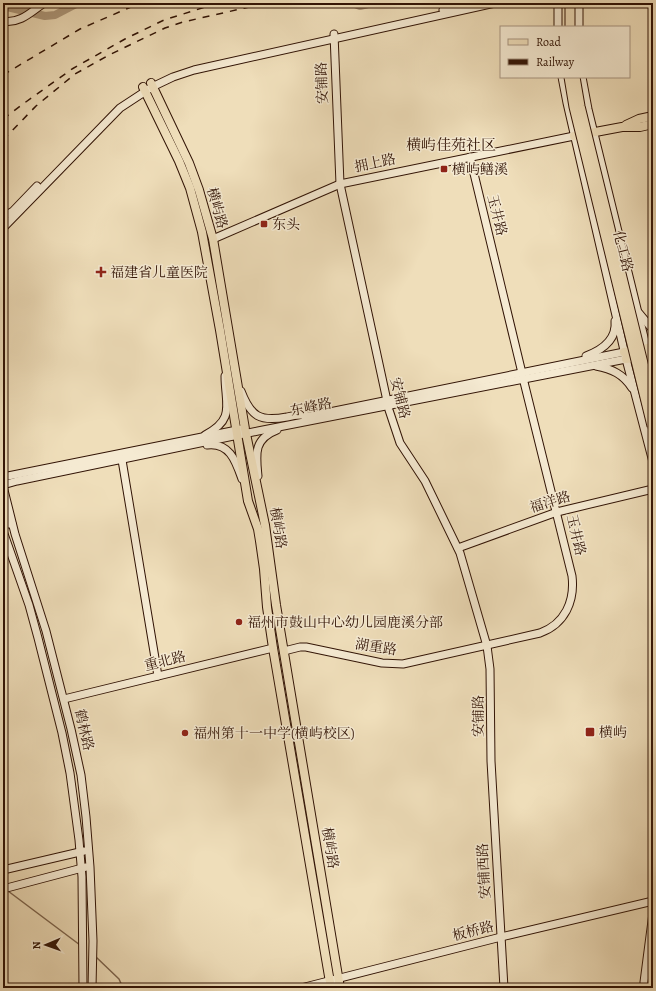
<svg xmlns="http://www.w3.org/2000/svg" width="656" height="991" font-family="Alegreya,'Noto Serif SC',serif">
	<style>
		.lines { fill: none; stroke-linecap: round; stroke-linejoin: round }
		.stream { stroke: #7c634c; stroke-width: 1.5 }
		.river { stroke: #ae997c; stroke-width: 8 }
		.secondary-casing { stroke: #311305; stroke-width: 9 }
		.primary-casing { stroke: #311305; stroke-width: 10 }
		.highway-casing { stroke: #311305; stroke-width: 11 }
		.secondary { stroke: #f5ead2; stroke-width: 7 }
		.primary { stroke: #efdeba; stroke-width: 8 }
		.highway { stroke: #efdeba; stroke-width: 9 }
		.rail { stroke: #311305; stroke-width: 1.5; stroke-dasharray: 7 7; stroke-linecap: butt }
		.highway-bridge-casing { stroke: #311305; stroke-width: 11; stroke-linecap: butt }
		.highway-bridge { stroke: #efdeba; stroke-width: 9 }
		.poi-dot { fill: #8f2418; stroke: #f5ead2; stroke-width: 1.5 }
		.labels { text-anchor: middle; dominant-baseline: central; stroke-width: 3; stroke-linejoin: round; paint-order: stroke }
		.street-label { font-size: 14px; fill: #311305; stroke: #f5ead2 }
		.poi-label { font-size: 14px; fill: #311305; stroke: #f5ead2; text-anchor: start }
		.neighbourhood-label { font-size: 15px; fill: #311305; stroke: #f5ead2 }
	</style>
	<rect width="100%" height="100%" fill="#efdeba"/>
	<filter id="stains"><feTurbulence type="fractalNoise" baseFrequency=".005" numOctaves="4"/><feColorMatrix values="0 0 0 0 .2 0 0 0 0 .09 0 0 0 0 .02 0 0 0 .5 -.17"/></filter>
	<radialGradient id="worn" r=".72"><stop offset=".6" stop-color="#630" stop-opacity="0"/><stop offset="1" stop-color="#630" stop-opacity=".3"/></radialGradient>
	<g class="lines">
		<!-- stream -->
		<g class="stream">
			<path d="M 8,891 L 80,945"/>
			<path d="M 96,957 L 119,979 L 123,988"/>
		</g>
		<!-- river -->
		<g class="river">
			<path d="M 353,3 L 360,6 L 372,3"/>
			<path d="M 3,6 L 45,16 L 55,15 L 78,3"/>
		</g>
		<!-- secondary casing -->
		<g class="secondary-casing">
			<g id="secondary">
				<path d="M 558,3 L 558,27"/>
				<path d="M 579,3 L 579,27"/>
				<path d="M 443,10 L 472,3"/>
				<path d="M 3,21 C 20,24 31,12 44,3"/>
				<path d="M 334,34 L 340,184 L 389,410 L 400,443 L 425,481 L 460,553 L 487,646 L 490,669 L 491,761 L 504,988"/>
				<path d="M 562,77 L 567,103 L 626,359 L 653,462"/>
				<path d="M 582,77 L 588,109 L 653,374"/>
				<path d="M 470,157 L 522,373"/>
				<path d="M 3,217 L 13,211 L 37,186"/>
				<path d="M 3,228 L 120,108 L 152,87 L 173,77 L 194,70 L 495,3"/>
				<path d="M 213,239 L 340,184 L 574,136"/>
				<path d="M 639,313 L 653,330"/>
				<path d="M 586,356 C 602,350 617,340 615,321"/>
				<path d="M 596,366 C 612,369 623,374 632,388"/>
				<path d="M 241,391 C 251,417 260,422 287,417 C 295,415 301,414 309,416"/>
				<path d="M 305,417 L 624,352"/>
				<path d="M 205,435 C 236,419 225,404 225,376"/>
				<path d="M 207,445 C 230,442 236,462 242,479"/>
				<path d="M 122,460 L 158,676"/>
				<path d="M 258,476 C 256,455 253,439 277,430"/>
				<path d="M 3,477 L 242,429"/>
				<path d="M 3,485 L 17,481 L 258,431 L 626,359"/>
				<path d="M 3,486 L 15,534 L 46,631 L 71,729 L 81,775 L 86,817 L 90,867 L 93,941 L 92,988"/>
				<path d="M 3,524 L 12,524"/>
				<path d="M 3,531 L 29,605 L 38,638 L 62,733 L 70,773 L 79,840 L 82,877 L 83,988"/>
				<path d="M 458,548 L 557,512 L 653,489"/>
				<path d="M 284,651 L 300,647 L 306,647 L 382,663 L 403,664 L 540,633 C 565,624 575,601 572,576 L 523,378"/>
				<path d="M 64,699 L 273,648"/>
				<path d="M 3,870 L 84,851"/>
				<path d="M 3,889 L 86,867"/>
				<path d="M 301,988 L 501,937 L 653,901"/>
				<path d="M 644,988 L 644,982 L 653,913"/>
			</g>
		</g>
		<!-- primary casing -->
		<g class="primary-casing">
			<g id="primary">
				<path d="M 151,83 L 189,163 L 199,190 L 213,239 L 245,429 L 265,525 L 276,605 L 340,988"/>
				<path d="M 143,87 L 179,161 L 190,188 L 202,232 L 220,330 L 248,501 L 258,529 L 260,541 L 264,569 L 267,607 L 273,648 L 331,988"/>
				<path d="M 626,125 L 639,119 L 653,116"/>
				<path d="M 574,136 L 622,127 L 640,127 L 653,124"/>
				<path d="M 624,352 L 653,347"/>
				<path d="M 626,359 L 653,355"/>
			</g>
		</g>
		<!-- highway casing -->
		<g class="highway-casing">
			<g id="highway">
				<path d="M 570,3 L 570,27"/>
				<path d="M 653,988 L 653,985"/>
			</g>
		</g>
		<!-- secondary -->
		<use href="#secondary" class="secondary"/>
		<!-- primary -->
		<use href="#primary" class="primary"/>
		<!-- highway -->
		<use href="#highway" class="highway"/>
		<!-- rail -->
		<g class="rail">
			<path d="M 3,75 L 80,29 L 140,3"/>
			<path d="M 3,119 L 23,104 L 72,69 L 125,39 L 164,20 L 218,3"/>
			<path d="M 3,140 L 36,106 L 75,74 L 109,55 L 165,28 L 183,22 L 267,3"/>
		</g>
		<!-- highway-bridge casing -->
		<g class="highway-bridge-casing">
			<g id="highway-bridge">
				<path d="M 569,77 L 574,107 L 652,426"/>
				<path d="M 575,77 L 580,106 L 653,404"/>
			</g>
		</g>
		<!-- highway-bridge -->
		<use href="#highway-bridge" class="highway-bridge"/>
	</g>
	<!-- markers -->
	<g class="poi-dot">
		<rect x="440" y="165" width="8" height="8" rx="2"/>
		<rect x="260" y="220" width="8" height="8" rx="2"/>
		<path d="M99 266h4v4h4v4h-4v4h-4v-4h-4v-4h4z"/>
		<circle cx="239" cy="622" r="4"/>
		<rect x="585" y="727" width="10" height="10" rx="2"/>
		<circle cx="185" cy="733" r="4"/>
	</g>
	<g class="labels">
		<!-- street labels -->
		<g class="street-label">
			<text transform="translate(322 83) rotate(-92)">安铺路</text>
			<text transform="translate(375 163) rotate(-12)">拥上路</text>
			<text transform="translate(217 208) rotate(74)">横屿路</text>
			<text transform="translate(497 215) rotate(76)">玉井路</text>
			<text transform="translate(623 251) rotate(76)">化工路</text>
			<text transform="translate(400 398) rotate(76)">安铺路</text>
			<text transform="translate(311 407) rotate(-11)">东峰路</text>
			<text transform="translate(550 502) rotate(-17)">福洋路</text>
			<text transform="translate(278 528) rotate(81)">横屿路</text>
			<text transform="translate(576 535) rotate(77)">玉井路</text>
			<text transform="translate(376 647) rotate(9)">湖重路</text>
			<text transform="translate(165 661) rotate(-14)">重北路</text>
			<text transform="translate(478 716) rotate(-90)">安铺路</text>
			<text transform="translate(84 730) rotate(77)">鹤林路</text>
			<text transform="translate(330 848) rotate(81)">横屿路</text>
			<text transform="translate(484 871) rotate(-93)">安铺西路</text>
			<text transform="translate(473 931) rotate(-14)">板桥路</text>
		</g>
		<!-- poi labels -->
		<g class="poi-label">
			<text x="452" y="169">横屿鳝溪</text>
			<text x="272" y="224">东头</text>
			<text x="110" y="272">福建省儿童医院</text>
			<text x="247" y="622">福州市鼓山中心幼儿园鹿溪分部</text>
			<text x="599" y="732">横屿</text>
			<text x="193" y="733">福州第十一中学(横屿校区)</text>
		</g>
		<!-- neighbourhood labels -->
		<g class="neighbourhood-label">
			<text x="451" y="145">横屿佳苑社区</text>
		</g>
	</g>
	<!-- margin -->
	<rect width="656" height="991" fill="none" stroke="#efdeba" stroke-width="16"/>
	<rect x="4" y="4" width="648" height="983" fill="none" stroke="#311305" stroke-width="2"/>
	<rect x="8" y="8" width="640" height="975" fill="none" stroke="#311305"/>
	<!-- legend -->
	<rect x="500" y="26" width="130" height="52" fill="#f5ead2" stroke="#a79480"/>
	<rect x="508" y="39" width="20" height="6" fill="#efdeba" stroke="#a79480"/>
	<text x="536" y="46" font-size="12" fill="#311305">Road</text>
	<rect x="508" y="59" width="20" height="6" fill="#311305" stroke="#a79480"/>
	<text x="536" y="66" font-size="12" fill="#311305">Railway</text>
	<!-- north arrow -->
	<g transform="translate(46 945) rotate(268)" stroke="#f5ead2" stroke-width="3" paint-order="stroke">
	<path d="M0-3L7 15L0 10L-7 15Z" fill="#311305"/>
	<text y="-6" font-size="11" font-weight="bold" text-anchor="middle" fill="#311305">N</text>
	</g>
	<rect width="100%" height="100%" filter="url(#stains)"/>
	<rect width="100%" height="100%" fill="url(#worn)"/>
</svg>
